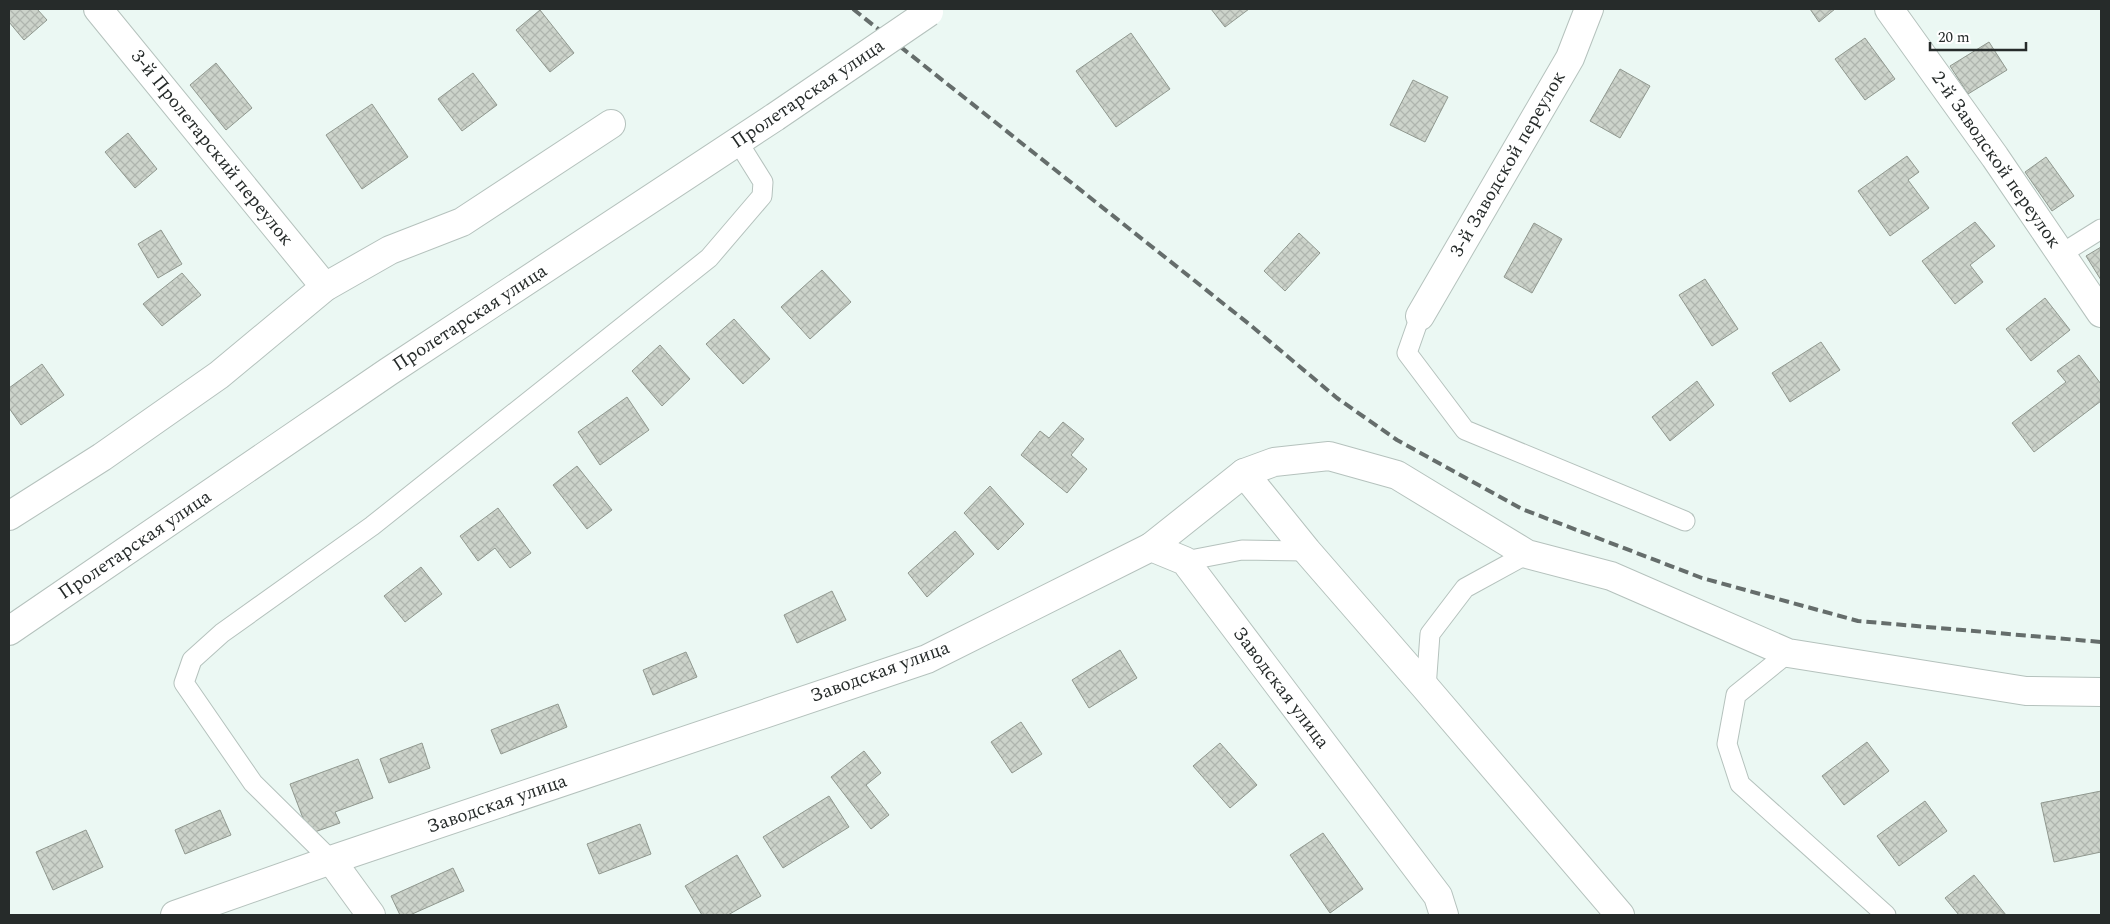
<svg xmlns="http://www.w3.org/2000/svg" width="2110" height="924" font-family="Spectral,serif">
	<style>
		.building { fill: url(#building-cross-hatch); stroke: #90988f }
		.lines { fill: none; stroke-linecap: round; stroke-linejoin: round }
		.lane-casing { stroke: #b5c2bd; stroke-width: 21 }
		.street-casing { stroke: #b5c2bd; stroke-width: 30 }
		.secondary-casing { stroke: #b5c2bd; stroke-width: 30 }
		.lane { stroke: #fff; stroke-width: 19 }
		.street { stroke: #fff; stroke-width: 28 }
		.secondary { stroke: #fff; stroke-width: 28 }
		.rail { stroke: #656d6b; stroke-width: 4; stroke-dasharray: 10 5; stroke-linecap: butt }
		.secondary-bridge-casing { stroke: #b5c2bd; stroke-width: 30; stroke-linecap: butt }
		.secondary-bridge { stroke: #fff; stroke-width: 28 }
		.labels { text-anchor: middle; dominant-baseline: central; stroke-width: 4; stroke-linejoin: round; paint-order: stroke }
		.street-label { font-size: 19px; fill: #262b2a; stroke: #fff }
	</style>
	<defs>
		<pattern id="building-cross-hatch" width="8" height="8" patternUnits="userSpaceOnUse" patternTransform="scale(1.25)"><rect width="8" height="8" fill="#ccd3ca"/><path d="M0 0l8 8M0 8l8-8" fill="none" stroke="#afb5ae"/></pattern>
	</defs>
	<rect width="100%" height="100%" fill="#ebf8f3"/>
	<!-- building -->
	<g class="building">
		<path d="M 9,9 L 37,9 L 47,20 L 24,40 L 9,22 Z"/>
		<path d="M 1211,9 L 1249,9 L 1225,27 Z"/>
		<path d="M 1810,9 L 1835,9 L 1819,22 Z"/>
		<path d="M 540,10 L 574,53 L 550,72 L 516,30 Z"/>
		<path d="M 1131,33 L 1170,89 L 1116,127 L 1076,71 Z"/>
		<path d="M 1865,38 L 1895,79 L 1865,100 L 1835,59 Z"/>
		<path d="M 1989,42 L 2007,70 L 1968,94 L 1950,66 Z"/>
		<path d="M 216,63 L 252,108 L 226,130 L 190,85 Z"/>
		<path d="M 1620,69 L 1650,86 L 1620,138 L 1590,121 Z"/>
		<path d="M 473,73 L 497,105 L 462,131 L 438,99 Z"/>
		<path d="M 1413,80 L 1448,97 L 1425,142 L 1390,125 Z"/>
		<path d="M 372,104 L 408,157 L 362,189 L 326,135 Z"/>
		<path d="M 128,133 L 157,169 L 135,188 L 105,152 Z"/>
		<path d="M 1907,156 L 1919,172 L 1908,180 L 1929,208 L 1890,236 L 1858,191 Z"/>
		<path d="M 2046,157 L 2074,196 L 2052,211 L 2025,172 Z"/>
		<path d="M 1975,222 L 1995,246 L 1970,265 L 1983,282 L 1955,304 L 1922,261 Z"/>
		<path d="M 1534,223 L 1562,239 L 1532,293 L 1504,277 Z"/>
		<path d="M 161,230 L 182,264 L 158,278 L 138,244 Z"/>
		<path d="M 1299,233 L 1320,253 L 1285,291 L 1264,271 Z"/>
		<path d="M 2101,247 L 2101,280 L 2086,256 Z"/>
		<path d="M 822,270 L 851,302 L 810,339 L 781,307 Z"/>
		<path d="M 182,273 L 201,295 L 162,326 L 143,304 Z"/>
		<path d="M 1705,279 L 1738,329 L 1712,346 L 1679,295 Z"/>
		<path d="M 2045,298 L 2070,330 L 2031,361 L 2006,329 Z"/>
		<path d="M 734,319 L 770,359 L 743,384 L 706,344 Z"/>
		<path d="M 1821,342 L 1840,370 L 1790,402 L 1772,373 Z"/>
		<path d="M 660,345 L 690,379 L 662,406 L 632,371 Z"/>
		<path d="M 2079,355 L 2101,384 L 2101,401 L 2034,452 L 2012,423 L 2066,382 L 2057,371 Z"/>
		<path d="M 42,364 L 64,395 L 21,425 L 9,408 L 9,388 Z"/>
		<path d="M 1697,381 L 1714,405 L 1670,441 L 1652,417 Z"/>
		<path d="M 627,397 L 649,430 L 600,465 L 578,432 Z"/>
		<path d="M 1063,422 L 1084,439 L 1071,455 L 1087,469 L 1067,493 L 1021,455 L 1040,431 L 1049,438 Z"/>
		<path d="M 577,466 L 612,510 L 587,529 L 553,485 Z"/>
		<path d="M 990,486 L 1024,524 L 998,550 L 964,513 Z"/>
		<path d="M 498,508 L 531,553 L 510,568 L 495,548 L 478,561 L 460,536 Z"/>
		<path d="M 955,531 L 974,554 L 927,597 L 908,573 Z"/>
		<path d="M 421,567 L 442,594 L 405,622 L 384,596 Z"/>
		<path d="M 832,591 L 846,620 L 797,643 L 784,615 Z"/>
		<path d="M 1120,650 L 1137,678 L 1089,708 L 1072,680 Z"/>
		<path d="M 686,652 L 697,677 L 653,695 L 643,670 Z"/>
		<path d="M 558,704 L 567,727 L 501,754 L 491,730 Z"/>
		<path d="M 1021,722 L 1042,754 L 1012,773 L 991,742 Z"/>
		<path d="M 1867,742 L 1889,771 L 1844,805 L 1822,776 Z"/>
		<path d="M 422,743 L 430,768 L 389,783 L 380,759 Z"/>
		<path d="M 1220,743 L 1257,785 L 1230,808 L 1193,766 Z"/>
		<path d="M 864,751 L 881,773 L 866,785 L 889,815 L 871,829 L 831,777 Z"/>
		<path d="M 358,759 L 373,798 L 335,812 L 340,823 L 309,834 L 290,784 Z"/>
		<path d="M 2101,791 L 2101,852 L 2054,862 L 2041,803 Z"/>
		<path d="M 829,796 L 849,827 L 783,868 L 763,837 Z"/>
		<path d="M 1925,801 L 1947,831 L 1899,866 L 1877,836 Z"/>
		<path d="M 220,810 L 231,835 L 185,854 L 175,830 Z"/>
		<path d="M 640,824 L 651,854 L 599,874 L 587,844 Z"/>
		<path d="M 86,830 L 103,867 L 53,890 L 36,852 Z"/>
		<path d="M 1323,833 L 1363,889 L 1330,913 L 1290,855 Z"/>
		<path d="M 737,855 L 761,896 L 728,915 L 702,915 L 685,886 Z"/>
		<path d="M 453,868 L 464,891 L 410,915 L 400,915 L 391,896 Z"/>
		<path d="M 1974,875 L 2006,915 L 1959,915 L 1945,898 Z"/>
	</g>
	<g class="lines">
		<!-- lane casing -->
		<g class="lane-casing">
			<g id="lane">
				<path d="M 2061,254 L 2101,229"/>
				<path d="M 1420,316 L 1407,353 L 1465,430 L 1685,521"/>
				<path d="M 1185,561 L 1242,550 L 1307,551"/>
				<path d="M 1788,653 L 1736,695 L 1727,744 L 1740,784 L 1886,915"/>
				<path d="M 1426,688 L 1430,634 L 1465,588 L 1527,554"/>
				<path d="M 331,860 L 253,783 L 184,683 L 192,660 L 222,633 L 372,526 L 709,258 L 762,196 L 763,182 L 738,142"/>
			</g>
		</g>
		<!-- street casing -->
		<g class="street-casing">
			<g id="street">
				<path d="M 98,9 L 325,287"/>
				<path d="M 1889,9 L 1995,157 L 2101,313"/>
				<path d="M 1420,316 L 1570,58 L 1589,9"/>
				<path d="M 1244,473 L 1307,551 L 1426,688 L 1620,915"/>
				<path d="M 9,516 L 102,457 L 219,375 L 325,287 L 390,250 L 462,222 L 611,124"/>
				<path d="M 1151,547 L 1244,473 L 1274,462 L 1329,456 L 1397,475 L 1527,554 L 1611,576 L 1788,653 L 2026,691 L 2101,692"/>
				<path d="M 331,860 L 371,915"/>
				<path d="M 175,915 L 331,860 L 927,659 L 1151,547 L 1185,561 L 1438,896 L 1444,915"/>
			</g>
		</g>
		<!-- secondary casing -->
		<g class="secondary-casing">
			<path id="secondary" d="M 9,631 L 388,372 L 775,117"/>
		</g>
		<!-- lane -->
		<use href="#lane" class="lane"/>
		<!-- street -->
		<use href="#street" class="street"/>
		<!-- secondary -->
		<use href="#secondary" class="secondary"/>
		<!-- rail -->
		<path class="rail" d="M 853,9 L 1249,324 L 1337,398 L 1397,440 L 1522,509 L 1702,578 L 1858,621 L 2101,642"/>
		<!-- secondary-bridge casing -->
		<g class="secondary-bridge-casing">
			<path id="secondary-bridge" d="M 775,117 L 929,12"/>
		</g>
		<!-- secondary-bridge -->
		<use href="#secondary-bridge" class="secondary-bridge"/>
	</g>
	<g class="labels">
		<!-- street labels -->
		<g class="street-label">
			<text transform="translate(808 94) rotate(-34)">Пролетарская улица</text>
			<text transform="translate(212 148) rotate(51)">3-й Пролетарский переулок</text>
			<text transform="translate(1996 160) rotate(55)">2-й Заводской переулок</text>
			<text transform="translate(1508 164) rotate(-60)">3-й Заводской переулок</text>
			<text transform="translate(470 318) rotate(-33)">Пролетарская улица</text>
			<text transform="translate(135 545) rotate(-34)">Пролетарская улица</text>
			<text transform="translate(880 672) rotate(-20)">Заводская улица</text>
			<text transform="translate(1281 688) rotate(53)">Заводская улица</text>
			<text transform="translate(497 804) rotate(-19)">Заводская улица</text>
		</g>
	</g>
	<!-- border -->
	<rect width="2110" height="924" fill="none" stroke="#262b2a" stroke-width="20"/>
	<!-- scale -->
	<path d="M1930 42v8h96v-8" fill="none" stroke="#262b2a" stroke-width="2.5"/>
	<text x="1938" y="42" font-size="15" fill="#262b2a" stroke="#ffffff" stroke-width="4" paint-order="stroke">20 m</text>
</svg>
